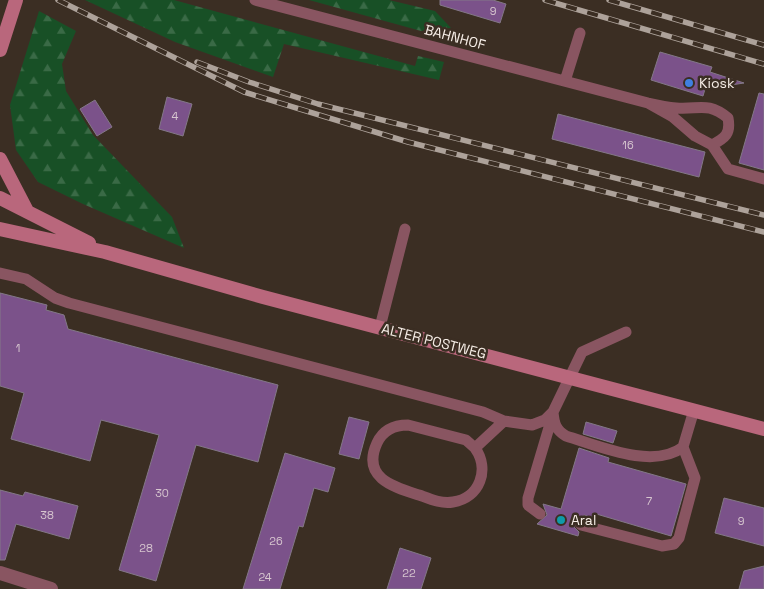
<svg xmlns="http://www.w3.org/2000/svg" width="764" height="589" font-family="'Space Grotesk',sans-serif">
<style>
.forest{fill:url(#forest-firs)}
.building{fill:#7b528a;stroke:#837887}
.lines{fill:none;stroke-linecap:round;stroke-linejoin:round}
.service{stroke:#895561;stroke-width:11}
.minor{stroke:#895561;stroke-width:14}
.secondary{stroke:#b9677c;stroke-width:14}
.rail-casing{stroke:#ada29a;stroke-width:5.5}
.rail{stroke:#3b2e23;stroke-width:4;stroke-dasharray:11;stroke-linecap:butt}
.shop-dot{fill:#3f7fe0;stroke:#3b2e23;stroke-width:2}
.culture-dot{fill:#0f9aa8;stroke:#3b2e23;stroke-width:2}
.labels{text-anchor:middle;stroke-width:5;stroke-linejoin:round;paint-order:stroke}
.number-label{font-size:11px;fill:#d7c6cf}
.street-label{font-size:14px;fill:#f6ede6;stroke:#3b2e23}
.poi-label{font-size:14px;fill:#f6ede6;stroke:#3b2e23;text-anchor:start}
</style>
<defs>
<pattern id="forest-firs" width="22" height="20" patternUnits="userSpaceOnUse" patternTransform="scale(1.25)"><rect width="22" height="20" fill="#185026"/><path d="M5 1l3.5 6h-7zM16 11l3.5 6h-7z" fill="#3a6a46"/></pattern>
</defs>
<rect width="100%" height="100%" fill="#3b2e23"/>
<path class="forest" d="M85,0H174L415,66L418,56L444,62L439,80L284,44L273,77L175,42Z
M309,0H389L435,11L451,28L421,31Z
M39,11L76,31L62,64L66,91L93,135L172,217L184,248L83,204L38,182L16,150L10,105Z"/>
<path class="building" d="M440,0H493L506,4L500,23L440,5Z
M660,52L712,67L710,72L744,83L705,89L703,96L651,80Z
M759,93L764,94V170L739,163Z
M167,97L192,104L183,136L159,129Z
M95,100L112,127L97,136L80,109Z
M558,114L705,152L699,177L552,139Z
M0,293L47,305L46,310L64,315L68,329L278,385L258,462L196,445L156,581L119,570L159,435L101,420L90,461L11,439L24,393L0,386Z
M349,417L369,422L359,459L339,454Z
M586,422L617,431L613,443L583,434Z
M579,448L609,458L608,462L686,484L671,536L593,513L592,518L584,515L583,518L575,520L574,527L579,532L578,536L537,524L547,515L543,504L561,509Z
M285,453L335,468L328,492L314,488L303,527L299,526L280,589H243Z
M0,490L23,496L25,492L78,506L69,539L16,524L5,560H0Z
M724,498L764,508V546L715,533Z
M400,548L431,558L421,589H387Z
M764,566V589H739L744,571Z"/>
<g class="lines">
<path class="service" d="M255,0L648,103C657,105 666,107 676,108C699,110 707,101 728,118C731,134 725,138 712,145L695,136L673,117L648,103
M565,81L580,33
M712,145L728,169L764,179
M0,273L26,279L55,298L69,303L483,412L504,421L532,425L545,420L553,412L582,352L626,332
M380,327L405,229
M553,412C554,424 556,430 566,436C599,446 653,470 683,447
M475,448C490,469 480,498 453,502C441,504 430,499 419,495C394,487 361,478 377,443C383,430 394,425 408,425L466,440L475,448L504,421
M540,514L528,505V498L553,414
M581,525L662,546L674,544L679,538L695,478L683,447L694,410"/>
<path class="minor" d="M0,573L51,589"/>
<path class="secondary" d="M0,50L16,0
M0,159L27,211
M0,198L89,243
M0,229L105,252L263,297L764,429"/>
<defs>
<path id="rail" d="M58,0L244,92L408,142L764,232
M545,0L764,64
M609,0L764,45
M197,62L249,82L318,104L764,215"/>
</defs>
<use href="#rail" class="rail-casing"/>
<use href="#rail" class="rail"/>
</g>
<circle class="shop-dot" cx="689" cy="83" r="5"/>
<circle class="culture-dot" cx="561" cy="520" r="5"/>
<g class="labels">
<g class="number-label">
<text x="493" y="15">9</text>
<text x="175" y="120">4</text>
<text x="628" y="149">16</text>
<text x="18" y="352">1</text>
<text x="162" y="497">30</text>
<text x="649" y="505">7</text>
<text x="47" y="519">38</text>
<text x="741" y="525">9</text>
<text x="276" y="545">26</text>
<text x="146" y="552">28</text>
<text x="409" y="577">22</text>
<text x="265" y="581">24</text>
</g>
<g class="street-label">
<text transform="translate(455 37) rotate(15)" y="5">BAHNHOF</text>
<text transform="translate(434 341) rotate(14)" y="5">ALTER POSTWEG</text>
</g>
<g class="poi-label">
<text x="699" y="88">Kiosk</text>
<text x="571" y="525">Aral</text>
</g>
</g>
</svg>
